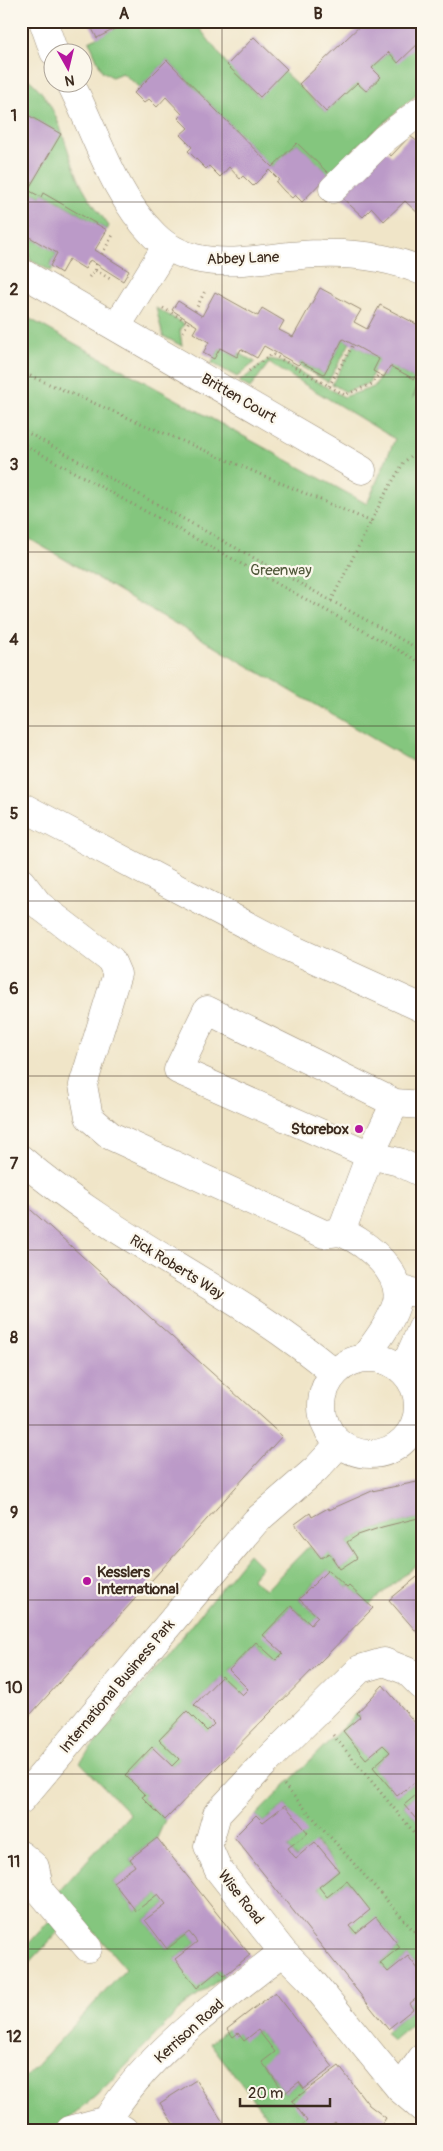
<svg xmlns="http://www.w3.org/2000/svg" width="443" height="2151" font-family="Pangolin,sans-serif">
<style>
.green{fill:#84c67e;stroke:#60784e}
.building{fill:#bb9ac8}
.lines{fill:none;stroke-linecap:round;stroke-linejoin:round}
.minor-casing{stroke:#968873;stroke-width:29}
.path{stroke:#968873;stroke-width:3;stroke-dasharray:1 4;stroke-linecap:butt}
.minor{stroke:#fff;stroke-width:28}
.grid{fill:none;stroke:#3b2a1e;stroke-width:1;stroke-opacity:0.55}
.poi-dot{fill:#b5179e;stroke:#fbf7ec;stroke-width:2}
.labels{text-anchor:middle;stroke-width:4.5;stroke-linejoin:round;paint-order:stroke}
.street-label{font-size:15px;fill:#3b2a1e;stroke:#fbf7ec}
.park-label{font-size:15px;fill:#51593b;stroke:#fbf7ec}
.poi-label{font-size:15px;font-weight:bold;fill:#3b2a1e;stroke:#fbf7ec;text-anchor:end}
.neatline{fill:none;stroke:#3b2a1e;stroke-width:2}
.grid-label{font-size:16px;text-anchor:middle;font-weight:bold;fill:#3b2a1e}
</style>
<rect width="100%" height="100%" fill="#fbf7ec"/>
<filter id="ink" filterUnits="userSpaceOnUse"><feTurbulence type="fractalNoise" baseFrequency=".02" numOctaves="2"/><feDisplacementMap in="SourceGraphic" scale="10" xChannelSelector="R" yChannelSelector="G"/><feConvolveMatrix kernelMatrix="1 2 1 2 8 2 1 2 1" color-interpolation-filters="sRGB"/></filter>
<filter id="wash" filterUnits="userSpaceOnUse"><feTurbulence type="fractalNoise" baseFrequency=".0096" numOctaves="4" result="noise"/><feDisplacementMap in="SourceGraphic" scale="20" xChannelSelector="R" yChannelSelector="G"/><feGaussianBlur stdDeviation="1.12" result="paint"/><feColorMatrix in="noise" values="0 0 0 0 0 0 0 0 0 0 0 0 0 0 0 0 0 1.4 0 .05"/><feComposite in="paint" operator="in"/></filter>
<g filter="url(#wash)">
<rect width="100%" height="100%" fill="#f0e5c8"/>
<path class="green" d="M130,21H194L227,64L259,97L284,72L326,112L357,83L366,91L381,77L372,68L389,52L398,62L422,40V90L354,149L332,177L297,143L272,167L167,60L140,87L122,73L112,77L102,71L89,41Z
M21,74C60,98 63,147 81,184C89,199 99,212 109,226L107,230L44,193L41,197L28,190L60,134L21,111Z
M26,235L57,253L50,265L53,267L51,271L30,260Z
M156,308L184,324L180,331L182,346L163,336Z
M21,314L367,504L395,439L269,363L250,388L239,382L269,359L280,361L344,397L374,387L381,375L384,377L390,366L414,379L422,365V375L412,400L422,378V767L21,534Z
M343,339L350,343L328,382L298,365L301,362L324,374Z
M354,345L379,359L369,383L346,392L332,384Z
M220,348L237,357L239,353L255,362L237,377L212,363Z
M422,1517V1560L369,1605L350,1586L347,1588L327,1570L299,1599L318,1617L311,1625L291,1606L263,1634L283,1653L276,1660L256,1642L229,1669L248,1689L242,1695L222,1676L194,1705L214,1724L207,1731L187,1711L159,1739L179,1759L172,1766L152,1747L125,1775L145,1795L142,1798L165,1820L157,1838L130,1859L135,1866L113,1882L136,1911L158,1894L166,1904L145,1920L167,1949L189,1932L197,1942L175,1959L198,1987L219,1970L224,1976L179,2010L105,2088L56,2130H21V2082L126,1969L59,1891L130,1814L80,1762L249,1554L262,1567L252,1579L266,1590L309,1546L321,1558L329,1553L340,1569L357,1558L347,1542C369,1528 396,1524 422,1517Z
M357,1713L360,1717L343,1732L366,1759L383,1745L390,1752L373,1767L397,1796L415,1782L422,1790L404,1805L422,1826V1974L408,1956L388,1972L380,1963L400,1947L376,1918L356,1933L350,1926L369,1910L347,1881L327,1897L319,1887L339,1871L316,1842L296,1858L288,1848L307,1833L285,1805L263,1822L256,1815Z
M50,1920L59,1931L21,1972V1952Z
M422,1994V2016L392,2041L385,2032L413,2009L409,2004Z
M227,2029L238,2033L244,2040L258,2030L275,2052L262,2063L285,2093L299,2082L306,2091V2130H277L210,2043Z"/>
<g id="blocks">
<path class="building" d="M88,21H130L97,38Z
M365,21H418L422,25V40L398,63L389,52L372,68L381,77L366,91L357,83L326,112L299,84Z
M254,37L287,69L260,97L227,65Z
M167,60L272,167L297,143L329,174L302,202L295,195L292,198L284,191L276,182L279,180L269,170L253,186L243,176L240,179L229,167L220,177L209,166L206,169L188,151L192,147L180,135L188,128L178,118L182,114L166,97L157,107L149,99L144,103L134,93Z
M21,111L61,134L28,190L41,197L43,193L107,230L95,250L129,271L123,281L90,260L85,269L69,259L61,273L50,266L57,253L26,235L30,227L27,225L29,222L21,218Z
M410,136L422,145V217L405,201L384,221L372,208L363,217L338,194L385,149L391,156Z
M320,288L361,310L354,322L367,329L380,305L422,327V365L414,379L390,366L384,377L373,371L379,359L343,339L324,374L301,362L298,365L264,346L257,358L241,349L237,357L220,348L214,359L203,353L209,342L193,333L197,326L172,310L178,301L202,316L215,292L258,316L262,308L284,321L279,330L293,337Z
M21,1201L282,1436L21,1725Z
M422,1481V1517L382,1527L358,1535L347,1542L357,1558L340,1569L329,1553L321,1558L295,1524L310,1513L312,1517L328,1508L329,1510L372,1491Z
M328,1570L347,1588L349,1586L373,1608L165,1820L142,1797L145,1795L125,1775L152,1747L172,1766L179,1759L159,1740L187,1711L207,1731L214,1724L194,1705L222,1676L242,1695L248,1689L229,1670L256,1642L276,1660L283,1653L263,1635L291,1606L311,1625L314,1621L318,1617L299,1599Z
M422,1573V1638L389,1600Z
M383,1685L422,1731V1790L415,1782L397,1796L373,1767L390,1752L383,1745L366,1759L343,1731L360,1717L357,1713Z
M422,1790V1826L404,1805Z
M285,1805L308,1833L288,1848L293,1855L296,1858L315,1842L339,1871L319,1887L327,1897L347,1881L370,1910L350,1926L356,1933L376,1917L400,1947L380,1963L388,1972L408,1956L422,1974V1994L409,2004L413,2009L388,2029L234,1837L256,1815L263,1822Z
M157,1838L250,1955L224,1976L219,1970L197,1988L175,1959L197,1942L189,1932L167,1949L145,1920L166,1904L158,1894L136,1911L113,1882L135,1866L130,1859Z
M275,1992L333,2067L304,2089L299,2082L285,2093L262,2062L275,2052L258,2030L244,2041L238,2033L233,2037L227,2029Z
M339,2066L369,2105L386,2118L378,2130H342L335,2122L325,2130H306L302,2125L307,2121L292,2101Z
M196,2080L228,2130H177L160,2103Z"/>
</g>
</g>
<g filter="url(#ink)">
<use href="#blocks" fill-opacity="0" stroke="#968873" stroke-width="1"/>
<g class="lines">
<defs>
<path id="minor" d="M43,21L54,52
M70,82C96,133 113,194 154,235C198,280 266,254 321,254C354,253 391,258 422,271
M333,189L384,139L422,110
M21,272L362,470
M117,326L166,247
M21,806L288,947L422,1008
M21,882L39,905L111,960L117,974L83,1085L89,1117L111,1136L324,1234C329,1234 337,1231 343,1233C367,1243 406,1275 396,1305C390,1324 375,1343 364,1358
M422,1105L395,1103L207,1010L178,1070L370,1155L399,1162L422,1173
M21,1159C117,1242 238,1291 334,1373
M341,1232L370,1155L395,1103
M397,1289L422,1294
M322 1406a48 48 0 1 1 96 0a48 48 0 1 1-96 0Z
M403,1371L422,1328
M422,1686L407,1671L384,1662L360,1669L264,1764L217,1814L208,1846L218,1869L283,1952L310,1979L400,2089L422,2108
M21,1800L256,1521L316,1469L339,1444
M21,1855L35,1867L40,1891L88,1948
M400,2089L422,2058
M70,2130L107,2120
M124,2130L107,2120C147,2053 222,2000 283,1952"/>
</defs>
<use href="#minor" class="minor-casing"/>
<path class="path" d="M25,243L21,226L25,220
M102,254L114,233
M95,270L96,264
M89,277L95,270L112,280
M163,308L188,322
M195,311L206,289
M183,332L189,321
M249,371L272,354L345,395L372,384L379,374
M21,372L372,522
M329,386L353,345
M21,429L422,651
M21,443L422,663
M331,601L384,496L404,462L422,447
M333,1735L422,1842
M284,1785L422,1940
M391,2130L396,2123"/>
<use href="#minor" class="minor"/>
</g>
</g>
<path class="grid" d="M222,21V2130M21,202H422M21,377H422M21,552H422M21,726H422M21,901H422M21,1076H422M21,1250H422M21,1425H422M21,1600H422M21,1774H422M21,1949H422"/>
<g class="poi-dot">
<circle cx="359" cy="1129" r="5"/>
<circle cx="87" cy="1581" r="5"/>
</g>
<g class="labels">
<g class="street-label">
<text transform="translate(243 258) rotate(-2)" y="5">Abbey Lane</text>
<text transform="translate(239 398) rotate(30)" y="5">Britten Court</text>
<text transform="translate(177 1267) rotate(32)" y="5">Rick Roberts Way</text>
<text transform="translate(117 1686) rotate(-50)" y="5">International Business Park</text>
<text transform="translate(241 1897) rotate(52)" y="5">Wise Road</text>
<text transform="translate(189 2031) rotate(-42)" y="5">Kerrison Road</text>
</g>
<g class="park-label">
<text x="281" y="575">Greenway</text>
</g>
<g class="poi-label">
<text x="349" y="1134">Storebox</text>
<text x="97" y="1577" text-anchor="start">Kesslers<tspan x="97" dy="17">International</tspan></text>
</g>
</g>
<rect width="443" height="2151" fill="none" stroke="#fbf7ec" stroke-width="55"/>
<g transform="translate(68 68) rotate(172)"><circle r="24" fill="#fbf7ec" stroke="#aea59a"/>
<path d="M0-4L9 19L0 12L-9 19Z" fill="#b5179e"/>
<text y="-8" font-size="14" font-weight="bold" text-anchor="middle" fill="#3b2a1e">N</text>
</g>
<path d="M240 2098v8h90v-8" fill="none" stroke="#3b2a1e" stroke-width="2.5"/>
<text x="248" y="2098" font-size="15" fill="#3b2a1e" stroke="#fbf7ec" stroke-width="4" paint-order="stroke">20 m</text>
<rect x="28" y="28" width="388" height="2096" class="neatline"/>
<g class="grid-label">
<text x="124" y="19">A</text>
<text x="318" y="19">B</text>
<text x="14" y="121">1</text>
<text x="14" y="295">2</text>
<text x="14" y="470">3</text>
<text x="14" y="645">4</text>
<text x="14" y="819">5</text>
<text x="14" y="994">6</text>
<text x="14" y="1169">7</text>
<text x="14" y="1343">8</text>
<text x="14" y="1518">9</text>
<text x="14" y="1693">10</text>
<text x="14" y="1867">11</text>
<text x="14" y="2042">12</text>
</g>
</svg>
